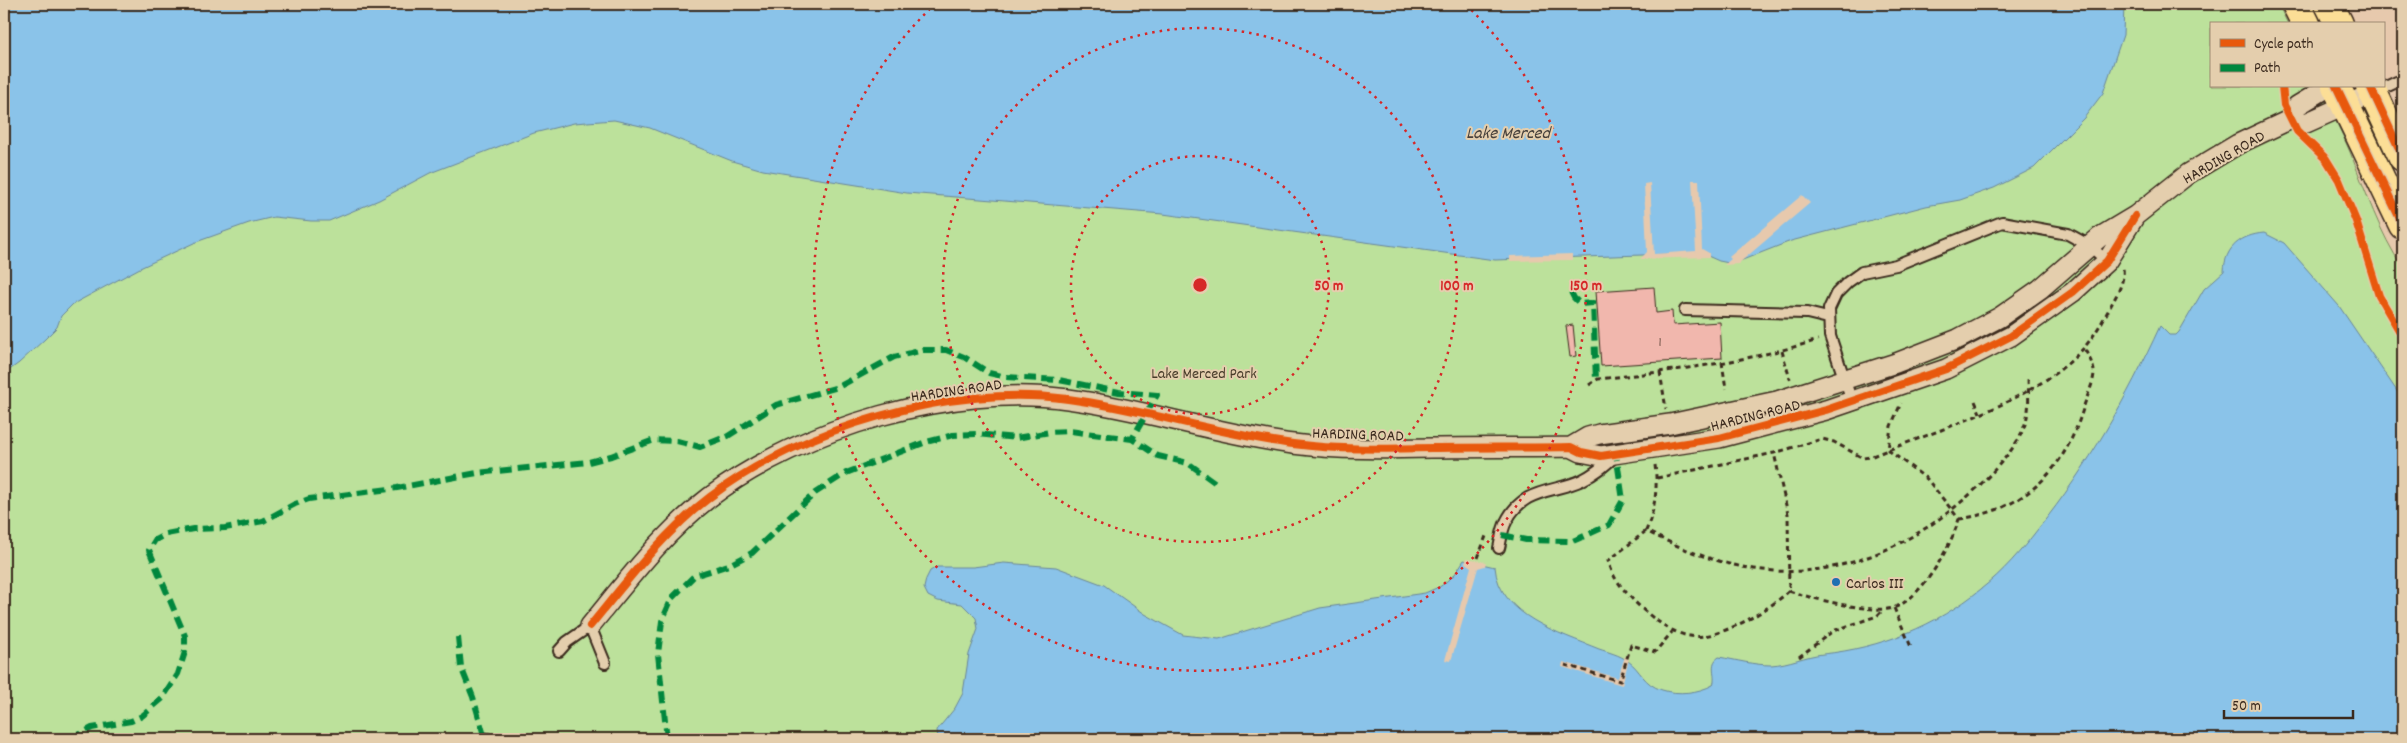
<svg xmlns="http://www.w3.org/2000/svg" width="2407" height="743" font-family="Dekko,sans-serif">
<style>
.green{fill:#bce19b;stroke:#7c865c}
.water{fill:#8ac3e9;stroke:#6a8698}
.pier{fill:#e7c9ad}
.building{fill:#f1b7ad;stroke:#3b2a1e}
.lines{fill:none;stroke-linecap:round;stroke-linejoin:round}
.lane-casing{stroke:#3b2a1e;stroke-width:14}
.street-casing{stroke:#3b2a1e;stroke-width:22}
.primary-casing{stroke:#3b2a1e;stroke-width:31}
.path{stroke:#3b2a1e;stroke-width:3;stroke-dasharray:5 4;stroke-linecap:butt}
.lane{stroke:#e4cead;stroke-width:10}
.street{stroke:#e4cead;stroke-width:19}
.primary{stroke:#fcde96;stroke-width:28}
.quiet{stroke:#00873e;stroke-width:6;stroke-dasharray:12 6;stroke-linecap:butt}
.cycleway-casing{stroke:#e4cead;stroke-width:11}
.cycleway{stroke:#e8590c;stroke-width:8}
.ring{fill:none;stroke:#d62828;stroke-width:2.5;stroke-dasharray:2.5 5}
.poi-dot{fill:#1f6fb2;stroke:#e4cead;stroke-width:2}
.labels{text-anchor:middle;stroke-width:4;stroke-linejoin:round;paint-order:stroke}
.number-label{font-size:14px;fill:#684d42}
.street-label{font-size:16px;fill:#3b2a1e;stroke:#e4cead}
.park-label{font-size:16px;fill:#483c2a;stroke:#e4cead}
.poi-label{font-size:16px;fill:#3b2a1e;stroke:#e4cead;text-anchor:start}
.water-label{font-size:18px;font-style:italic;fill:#47413c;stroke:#e4cead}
.centre{fill:#d62828;stroke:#e4cead;stroke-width:2.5}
.ring-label{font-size:15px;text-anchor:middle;font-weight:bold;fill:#d62828;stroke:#e4cead;stroke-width:4;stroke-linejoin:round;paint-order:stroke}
</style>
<rect width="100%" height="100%" fill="#e7c9ad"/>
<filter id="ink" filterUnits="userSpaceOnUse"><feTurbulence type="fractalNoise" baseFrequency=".02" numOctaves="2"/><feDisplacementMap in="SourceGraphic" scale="10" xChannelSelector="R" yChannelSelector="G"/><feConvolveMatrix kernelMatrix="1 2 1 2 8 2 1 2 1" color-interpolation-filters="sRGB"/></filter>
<g filter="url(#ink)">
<path class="green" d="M4,4H2278L2288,24H2211V86H2318C2329,108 2341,130 2350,152C2366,192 2379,232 2403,268V739H4Z"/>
<path class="water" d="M4,4H2124L2123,35L2103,93L2084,118L2034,168L1994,188L1960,200L1926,206L1791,241L1740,261L1729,263L1719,261L1701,253L1495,260L1163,214L907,193L763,170L732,161L650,128L614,120L574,123L534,133L430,173L379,200L329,221H311L274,217L249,223L196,242L140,268L73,304L61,316L57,327L45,339L19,363L4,374Z
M2264,233L2284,243L2339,306L2403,400V739H938L937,730L955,708L963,693L969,654L978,629L976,618L962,604L938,601L928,596L924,588L926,579L930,571L937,567H973L1004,563L1056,567L1104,585L1145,614L1183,635L1219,639L1320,608L1425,593L1441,586L1455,574L1464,560L1495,567C1499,616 1560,633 1599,649C1608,652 1620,655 1628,661C1641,670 1643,684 1662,690C1678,695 1698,693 1713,685C1717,675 1708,664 1719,657C1736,660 1754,665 1771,665C1789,664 1805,656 1823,654C1880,648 1936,626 1981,589C2003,572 2021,551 2038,529C2088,467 2127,398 2160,326L2169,335H2176L2179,332L2204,289L2224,271C2225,247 2241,235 2264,233Z"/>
<path class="pier" d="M1692,180H1699L1702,249L1709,253V257L1640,259L1647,252L1644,184L1650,183L1654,254L1696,251Z
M1802,195L1810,203L1738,264L1724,265L1731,259L1729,257Z
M1572,254V260L1510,261V256Z
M1467,558L1486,562L1485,566L1478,568L1451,661L1445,660L1471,567L1465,563Z
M1625,656L1629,659L1622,685L1562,667L1563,662L1618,678Z"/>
<path class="building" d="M1654,287L1656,313L1672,311L1673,325L1720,322L1722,358L1601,366L1596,291Z
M1573,325L1576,356L1570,357L1566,326Z"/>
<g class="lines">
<defs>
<path id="lane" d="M2375,92L2403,79
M1685,310L1807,313L1828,318
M1852,402L1830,336L1829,309L1836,294L1848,282L1862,272L1896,265L2002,222L2068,234L2090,246L2107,261
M1499,548C1501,540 1502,529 1506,522C1523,487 1555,493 1582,480C1595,474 1604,466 1614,457
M559,651L567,642L590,626L605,663"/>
<path id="street" d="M2291,119L2306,123L2373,93
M2291,119L2297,106L2330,86
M1571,447L1588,437L1599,434L1670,424L1777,401L1896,363L1958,339L2000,317L2040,289L2100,237L2135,216L2188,174L2238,144L2291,119
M590,626C627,581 663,533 710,497C803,427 952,383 1068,399C1144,409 1217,434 1293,444C1339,450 1386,449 1432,448C1478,447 1525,448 1571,447L1581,452L1601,456L1719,438L1826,410L1946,369L2011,336L2073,292L2107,261L2135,216"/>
<path id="primary" d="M2296,4L2306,24
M2329,4L2339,24
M2336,86L2403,225
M2370,86L2403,157"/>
</defs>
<use href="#lane" class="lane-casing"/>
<use href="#street" class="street-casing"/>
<use href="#primary" class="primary-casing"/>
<path class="path" d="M1782,351L1790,379
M1722,362L1726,389
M1660,372L1666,409
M1589,385L1598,379C1672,371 1747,362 1818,340
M1975,401L1980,413
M1655,465C1658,489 1655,508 1646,531C1688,552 1727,568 1775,571C1854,576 1929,536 1984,481C1999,465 2016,448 2024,427C2031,409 2028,393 2028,375
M1657,478L1774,453L1822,439L1834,442L1863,458L1870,457C1935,431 2024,405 2075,357C2089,344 2099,328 2108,311C2115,297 2125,284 2123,268
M1959,519C2025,510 2064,471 2083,409C2086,398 2094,383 2094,372C2094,365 2087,354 2084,348
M1646,531L1608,561C1611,568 1613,576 1618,582C1632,602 1665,633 1690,636C1718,641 1769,610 1789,591L1788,514L1774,453
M1478,558L1486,536
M1789,591C1810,598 1873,614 1893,608C1922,599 1951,546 1959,519L1927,479L1888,450L1891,426L1901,403
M1894,608L1912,649
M1799,657L1833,631L1877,616L1883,610
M1565,665L1620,681L1631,645L1655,652L1672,632
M485,733L527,739"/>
<use href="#lane" class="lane"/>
<use href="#street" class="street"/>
<use href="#primary" class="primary"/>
<path class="quiet" d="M1571,292L1574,298L1580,304L1593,303L1596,381
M1502,535L1526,540L1573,541L1609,525L1623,500L1616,454
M458,637L461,667L473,697L485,739
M71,739L92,728L131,721L142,716L162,699L178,674L185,652V636L149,550L155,540L166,534L193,529L225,528L263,521L295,504L309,499L397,488L477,473L589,462L611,456L654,440L677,441L700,447L728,436L776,405L838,387L894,357L923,350H946L964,357L989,373L1006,377L1059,380L1119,392L1157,395L1132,439
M667,739L658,654L662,621L672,598L694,576L729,565L752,553L815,493L846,473L926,442L953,435L976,434L1016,438L1050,432L1070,431L1132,439L1158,456L1188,463L1217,484"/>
<defs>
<path id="cycleway" d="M2282,86L2284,105L2297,131L2326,159L2339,180L2356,221L2379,296L2403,337
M2336,86L2403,225
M2370,86L2403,157
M590,626C627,581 663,533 710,497C803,427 952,383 1068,399C1144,409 1217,434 1293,444C1339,450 1386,449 1432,448C1478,447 1525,448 1571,447L1581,452L1601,456L1719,438L1826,410L1946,369L2011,336L2073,292L2107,261L2135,216"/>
</defs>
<use href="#cycleway" class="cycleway-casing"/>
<use href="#cycleway" class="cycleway"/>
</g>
</g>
<g class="ring">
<circle cx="1200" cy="285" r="129"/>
<circle cx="1200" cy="285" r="257"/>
<path d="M1466 5A386 386 0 1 1 934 5"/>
</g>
<circle class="poi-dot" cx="1836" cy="582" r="5"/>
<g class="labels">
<g class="number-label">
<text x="1660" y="346">1</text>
</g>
<g class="street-label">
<text transform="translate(2223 156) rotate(-30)" y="6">HARDING ROAD</text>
<text transform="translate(956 389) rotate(-8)" y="6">HARDING ROAD</text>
<text transform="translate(1755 414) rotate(-14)" y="6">HARDING ROAD</text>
<text transform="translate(1358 433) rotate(2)" y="6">HARDING ROAD</text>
</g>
<g class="park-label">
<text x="1204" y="378">Lake Merced Park</text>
</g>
<g class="poi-label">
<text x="1846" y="588">Carlos III</text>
</g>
<g class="water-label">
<text x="1508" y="138">Lake Merced</text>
</g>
</g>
<circle cx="1200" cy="285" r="8" class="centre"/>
<g class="ring-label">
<text x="1329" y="290">50 m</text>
<text x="1457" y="290">100 m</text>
<text x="1586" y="290">150 m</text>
</g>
<rect width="2407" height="743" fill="none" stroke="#e4cead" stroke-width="20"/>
<rect x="10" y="10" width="2387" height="723" fill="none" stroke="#3b2a1e" stroke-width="2" filter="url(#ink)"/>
<rect x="2210" y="22" width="175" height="65" fill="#e4cead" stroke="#a08c74"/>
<rect x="2220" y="39" width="25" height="8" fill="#e8590c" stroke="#a08c74"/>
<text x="2254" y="48" font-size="15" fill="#3b2a1e">Cycle path</text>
<rect x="2220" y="64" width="25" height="8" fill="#00873e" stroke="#a08c74"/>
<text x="2254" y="72" font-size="15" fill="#3b2a1e">Path</text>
<path d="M2224 710v8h129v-8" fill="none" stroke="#3b2a1e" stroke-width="2.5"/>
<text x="2232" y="710" font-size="15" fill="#3b2a1e" stroke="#e4cead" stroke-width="4" paint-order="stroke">50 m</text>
</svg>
